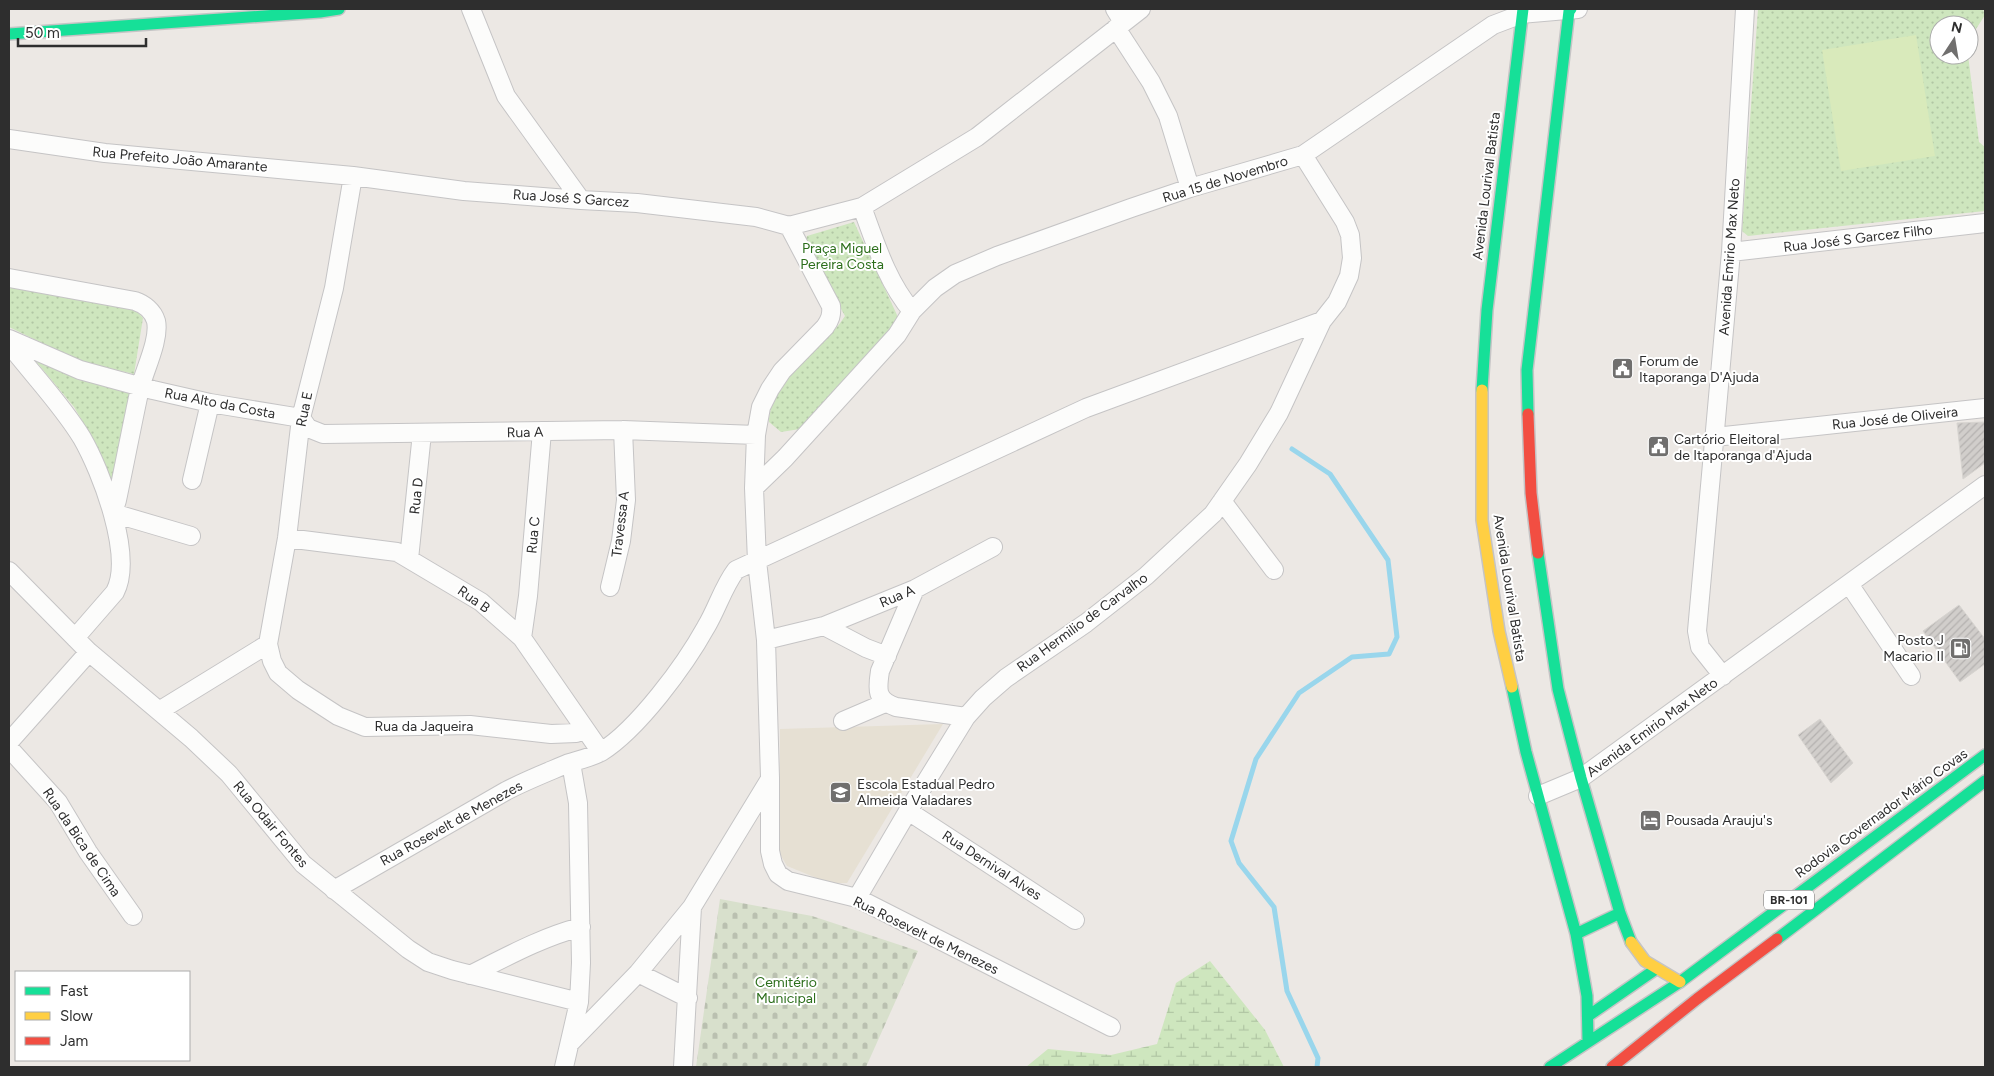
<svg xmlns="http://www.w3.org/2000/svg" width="1994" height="1076" font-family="Figtree,sans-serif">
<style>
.education{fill:#e6e0d3}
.grass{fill:url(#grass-dots)}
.wetland{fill:url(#wetland-marsh)}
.cemetery{fill:url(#cemetery-stones)}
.pitch{fill:#d9eabb}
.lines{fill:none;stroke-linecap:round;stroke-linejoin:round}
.stream{stroke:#99d6ec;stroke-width:5}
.building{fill:url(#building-hatch);stroke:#d7d4d0}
.street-casing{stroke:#c5c4c5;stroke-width:20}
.fast-casing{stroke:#c5c4c5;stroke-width:14}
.slow-casing{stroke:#c5c4c5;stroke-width:14}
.jam-casing{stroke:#c5c4c5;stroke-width:14}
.street{stroke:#fcfcfb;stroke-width:18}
.fast{stroke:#16e098;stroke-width:11}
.slow{stroke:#ffcf43;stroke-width:11}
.jam{stroke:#f24e42;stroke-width:11}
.labels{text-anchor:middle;stroke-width:4;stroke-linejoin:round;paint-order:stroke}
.shield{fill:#fff;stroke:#6d6d6d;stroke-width:1}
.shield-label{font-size:12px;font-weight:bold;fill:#2e2e2e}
.street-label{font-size:14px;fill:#2e2e2e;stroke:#fff}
.park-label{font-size:14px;fill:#2c6e1b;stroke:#fff}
.poi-label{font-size:14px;fill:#2e2e2e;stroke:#fff;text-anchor:start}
</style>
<defs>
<pattern id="grass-dots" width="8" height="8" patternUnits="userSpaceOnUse" patternTransform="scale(1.25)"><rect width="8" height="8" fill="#cee6be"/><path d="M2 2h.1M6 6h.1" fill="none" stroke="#b1c6a4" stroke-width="1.8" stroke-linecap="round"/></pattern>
<pattern id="wetland-marsh" width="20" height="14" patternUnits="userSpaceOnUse" patternTransform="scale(1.25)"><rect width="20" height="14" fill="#cee6be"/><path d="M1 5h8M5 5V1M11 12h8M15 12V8" fill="none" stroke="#b1c6a4"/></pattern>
<pattern id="cemetery-stones" width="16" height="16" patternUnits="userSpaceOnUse" patternTransform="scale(1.25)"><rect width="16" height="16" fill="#d8e0cc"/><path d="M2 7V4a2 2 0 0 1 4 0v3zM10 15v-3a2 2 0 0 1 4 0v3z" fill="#bac0b0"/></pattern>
<pattern id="building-hatch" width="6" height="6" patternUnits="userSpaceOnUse" patternTransform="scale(1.25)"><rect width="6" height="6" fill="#d1cecb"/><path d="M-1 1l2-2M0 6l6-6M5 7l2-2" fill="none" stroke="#b4b1af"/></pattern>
</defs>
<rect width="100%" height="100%" fill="#ece8e4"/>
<path class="education" d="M943,724L847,883H829L787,866L780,854V729Z"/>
<path class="grass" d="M1758,9H1983L1985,15L1969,40V25H1939V55H1968L1979,142L1985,147V211L1748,236L1742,231Z
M854,222L897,315L898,326L800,429L781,432L769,422C771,378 822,352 845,316L805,243L807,236Z
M9,283L132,306L143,318L134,374L79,361L9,327Z
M29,353L132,390L116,498L102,473L91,436L74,407Z"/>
<path class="wetland" d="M1210,961L1265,1030L1284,1067H1026L1048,1049L1111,1055L1157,1044L1176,983Z"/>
<path class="cemetery" d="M720,899L812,916L918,951L866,1067H696Z"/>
<path class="pitch" d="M1916,35L1935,156L1841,171L1822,50Z"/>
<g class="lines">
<path class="stream" d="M1292,449L1330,474L1388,560L1397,637L1389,654L1352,657L1299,693L1256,759L1231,841L1239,863L1274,907L1287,991L1318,1058L1317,1067"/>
</g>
<path class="building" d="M1985,422V463L1963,479L1957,423Z
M1959,605L1985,639V664L1960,682L1923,631Z
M1820,719L1853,763L1831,783L1798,735Z"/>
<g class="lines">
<defs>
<path id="street" d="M471,9L506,96L581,200
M1115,9L1123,22
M1116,28L1151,82L1168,116L1190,188
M9,139L105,153L353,176L464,191L581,200L637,203L756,217L789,226L862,207L977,137L1141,9
M353,176L334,288L301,418L287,538L268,644L272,661L278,673L298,690L338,716L365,727L470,725L551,734L576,733L585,729
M862,207C875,242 887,282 912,311
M789,226L831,306C832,315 830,320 825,327L782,371L770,389L761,407L756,435L754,488L757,561L766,640L770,778V851L773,864L778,874L788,881L857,898L1111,1027
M1731,252L1985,223
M9,278L135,301C144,304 153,311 156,321C160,339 145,369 140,388C132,425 125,462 117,500L113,513
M9,339L80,370L153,390L210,403L301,418L308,428L323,434L623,430L756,435
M9,344C33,375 62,405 82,438C101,471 134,556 115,592L75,638
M1715,437L1985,408
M192,480L210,403
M754,488L785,458L897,335L912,311L935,288L955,274L997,256L1131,208L1190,188L1303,155L1493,25L1522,14L1578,9
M1222,501L1274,570
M113,513L191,536
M287,538L397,552L481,602L522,638L601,752
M409,559L422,433
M9,571L89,652L191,738L229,774L303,864L408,949L428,962L452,970L579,1002
M1849,584L1911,676
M610,587L621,541L626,500L623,430
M915,589L880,671C877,690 876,700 896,707L966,717
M824,626L866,648L887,656
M522,638L528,596L542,431
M766,640L824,626L915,589L993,547
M1723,676L1700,647L1697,631L1731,252L1745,9
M159,711L268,644
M843,721L885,703
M9,742L89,652
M9,748L58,802L88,852L133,916
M1538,796L1581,778L1985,485
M908,811L1075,920
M334,890L506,791C527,780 548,772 569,763C579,760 592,757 601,752C638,729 685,665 706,627C717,609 723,587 736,570L1086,408L1322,321
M857,898L908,811L966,717L983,698L1006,678L1086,623L1146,576L1213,514L1248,464L1279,413L1322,321L1337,302L1349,276L1352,258L1350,235L1345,222L1303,155
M638,973L688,998
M470,975C506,957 542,937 581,927
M570,1043L638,973L692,907L770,779
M564,1067L579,1002L581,963L578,803L571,763
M683,1067L692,907"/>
<path id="fast" d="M9,34L320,12L339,9
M1482,390L1487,310L1523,9
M1528,414L1527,370L1569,11L1571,9
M1538,553L1558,689L1581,778L1620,913L1631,942
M1512,687L1526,752L1576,934L1587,996L1588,1040
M1576,934L1620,913
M1777,939L1985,781
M1588,1016L1656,969
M1550,1067L1680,982L1985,755"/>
<path id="slow" d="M1482,390V520L1499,631L1512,687
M1631,942L1645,961L1680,982"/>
<path id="jam" d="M1528,414L1531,493L1538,553
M1612,1067L1697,999L1777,939"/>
</defs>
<use href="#street" class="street-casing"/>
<use href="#fast" class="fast-casing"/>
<use href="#slow" class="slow-casing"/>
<use href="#jam" class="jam-casing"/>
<use href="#street" class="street"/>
<use href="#fast" class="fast"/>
<use href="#slow" class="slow"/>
<use href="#jam" class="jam"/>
</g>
<defs>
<symbol id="civic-square" viewBox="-11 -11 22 22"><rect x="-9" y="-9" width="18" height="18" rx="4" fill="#706f6e" stroke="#fff"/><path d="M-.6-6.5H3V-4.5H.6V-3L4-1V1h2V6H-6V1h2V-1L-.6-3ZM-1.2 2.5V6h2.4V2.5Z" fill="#fff"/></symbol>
<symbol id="fuel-square" viewBox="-11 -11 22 22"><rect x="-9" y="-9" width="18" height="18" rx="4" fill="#706f6e" stroke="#fff"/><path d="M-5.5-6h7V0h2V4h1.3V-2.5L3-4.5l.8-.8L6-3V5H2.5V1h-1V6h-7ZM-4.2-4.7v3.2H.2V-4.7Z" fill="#fff"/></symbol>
<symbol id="school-square" viewBox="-11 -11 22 22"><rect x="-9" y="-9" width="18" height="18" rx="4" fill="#706f6e" stroke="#fff"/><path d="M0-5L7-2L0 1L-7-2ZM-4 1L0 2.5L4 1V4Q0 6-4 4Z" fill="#fff"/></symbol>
<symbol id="hotel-square" viewBox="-11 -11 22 22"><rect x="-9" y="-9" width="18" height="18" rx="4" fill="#706f6e" stroke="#fff"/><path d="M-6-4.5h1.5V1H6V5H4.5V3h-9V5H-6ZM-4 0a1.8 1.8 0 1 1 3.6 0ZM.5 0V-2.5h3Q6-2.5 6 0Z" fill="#fff"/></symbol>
</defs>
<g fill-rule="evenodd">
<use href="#civic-square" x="1610" y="356" width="25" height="25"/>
<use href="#civic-square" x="1646" y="434" width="25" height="25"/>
<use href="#fuel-square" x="1948" y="636" width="25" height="25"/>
<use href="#school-square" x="828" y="780" width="25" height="25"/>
<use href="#hotel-square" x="1638" y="808" width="25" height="25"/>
</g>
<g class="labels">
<rect class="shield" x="1764" y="890.5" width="50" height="19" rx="4"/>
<g class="shield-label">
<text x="1789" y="904">BR-101</text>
</g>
<g class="street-label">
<text transform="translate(180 159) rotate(5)" y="5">Rua Prefeito João Amarante</text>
<text transform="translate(1225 179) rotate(-17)" y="5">Rua 15 de Novembro</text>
<text transform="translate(1486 186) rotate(-83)" y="5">Avenida Lourival Batista</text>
<text transform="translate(571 198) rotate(4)" y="5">Rua José S Garcez</text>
<text transform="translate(1858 238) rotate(-7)" y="5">Rua José S Garcez Filho</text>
<text transform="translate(1729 257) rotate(-86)" y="5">Avenida Emirio Max Neto</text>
<text transform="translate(220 403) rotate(11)" y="5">Rua Alto da Costa</text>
<text transform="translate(304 409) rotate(-78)" y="5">Rua E</text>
<text transform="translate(1895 418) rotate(-6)" y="5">Rua José de Oliveira</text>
<text transform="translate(525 432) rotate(-1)" y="5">Rua A</text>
<text transform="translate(416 496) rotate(-84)" y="5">Rua D</text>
<text transform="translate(620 524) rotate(-83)" y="5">Travessa A</text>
<text transform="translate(533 535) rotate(-85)" y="5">Rua C</text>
<text transform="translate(1510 588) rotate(81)" y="5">Avenida Lourival Batista</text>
<text transform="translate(897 596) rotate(-23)" y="5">Rua A</text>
<text transform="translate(474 599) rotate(35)" y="5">Rua B</text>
<text transform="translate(1082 622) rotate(-36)" y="5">Rua Hermilio de Carvalho</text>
<text x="424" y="731">Rua da Jaqueira</text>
<text transform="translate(1652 727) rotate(-36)" y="5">Avenida Emirio Max Neto</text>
<text transform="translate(1881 813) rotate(-36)" y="5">Rodovia Governador Mário Covas</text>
<text transform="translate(451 823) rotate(-29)" y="5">Rua Rosevelt de Menezes</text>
<text transform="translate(271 824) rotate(50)" y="5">Rua Odair Fontes</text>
<text transform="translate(82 842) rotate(56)" y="5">Rua da Bica de Cima</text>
<text transform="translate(992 865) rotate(33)" y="5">Rua Dernival Alves</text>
<text transform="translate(926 935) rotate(26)" y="5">Rua Rosevelt de Menezes</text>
</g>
<g class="park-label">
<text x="842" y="253">Praça Miguel<tspan x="842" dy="16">Pereira Costa</tspan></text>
<text x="786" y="987">Cemitério<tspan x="786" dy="16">Municipal</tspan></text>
</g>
<g class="poi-label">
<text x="1639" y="366">Forum de<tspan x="1639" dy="16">Itaporanga D'Ajuda</tspan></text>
<text x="1674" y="444">Cartório Eleitoral<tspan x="1674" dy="16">de Itaporanga d'Ajuda</tspan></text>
<text x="1944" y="645" text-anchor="end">Posto J<tspan x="1944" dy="16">Macario II</tspan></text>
<text x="857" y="789">Escola Estadual Pedro<tspan x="857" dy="16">Almeida Valadares</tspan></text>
<text x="1666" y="825">Pousada Arauju's</text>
</g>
</g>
<rect width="1994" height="1076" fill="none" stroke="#2e2e2e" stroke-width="20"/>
<rect x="15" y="971" width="175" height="90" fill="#ffffff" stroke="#ababab"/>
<rect x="25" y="987" width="25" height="8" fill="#16e098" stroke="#ababab"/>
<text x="60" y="996" font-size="15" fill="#2e2e2e">Fast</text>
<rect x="25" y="1012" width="25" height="8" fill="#ffcf43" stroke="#ababab"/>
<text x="60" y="1021" font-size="15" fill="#2e2e2e">Slow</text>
<rect x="25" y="1037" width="25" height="8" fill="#f24e42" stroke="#ababab"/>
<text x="60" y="1046" font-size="15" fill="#2e2e2e">Jam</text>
<g transform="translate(1954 40) rotate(12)"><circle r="24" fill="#ffffff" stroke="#ababab"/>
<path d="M0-4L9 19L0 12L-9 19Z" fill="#706f6e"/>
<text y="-8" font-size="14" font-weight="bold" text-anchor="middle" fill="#2e2e2e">N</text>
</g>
<path d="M18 38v8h128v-8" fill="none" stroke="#2e2e2e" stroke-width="2.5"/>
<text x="25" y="38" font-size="15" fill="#2e2e2e" stroke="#ffffff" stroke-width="4" paint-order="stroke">50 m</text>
</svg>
